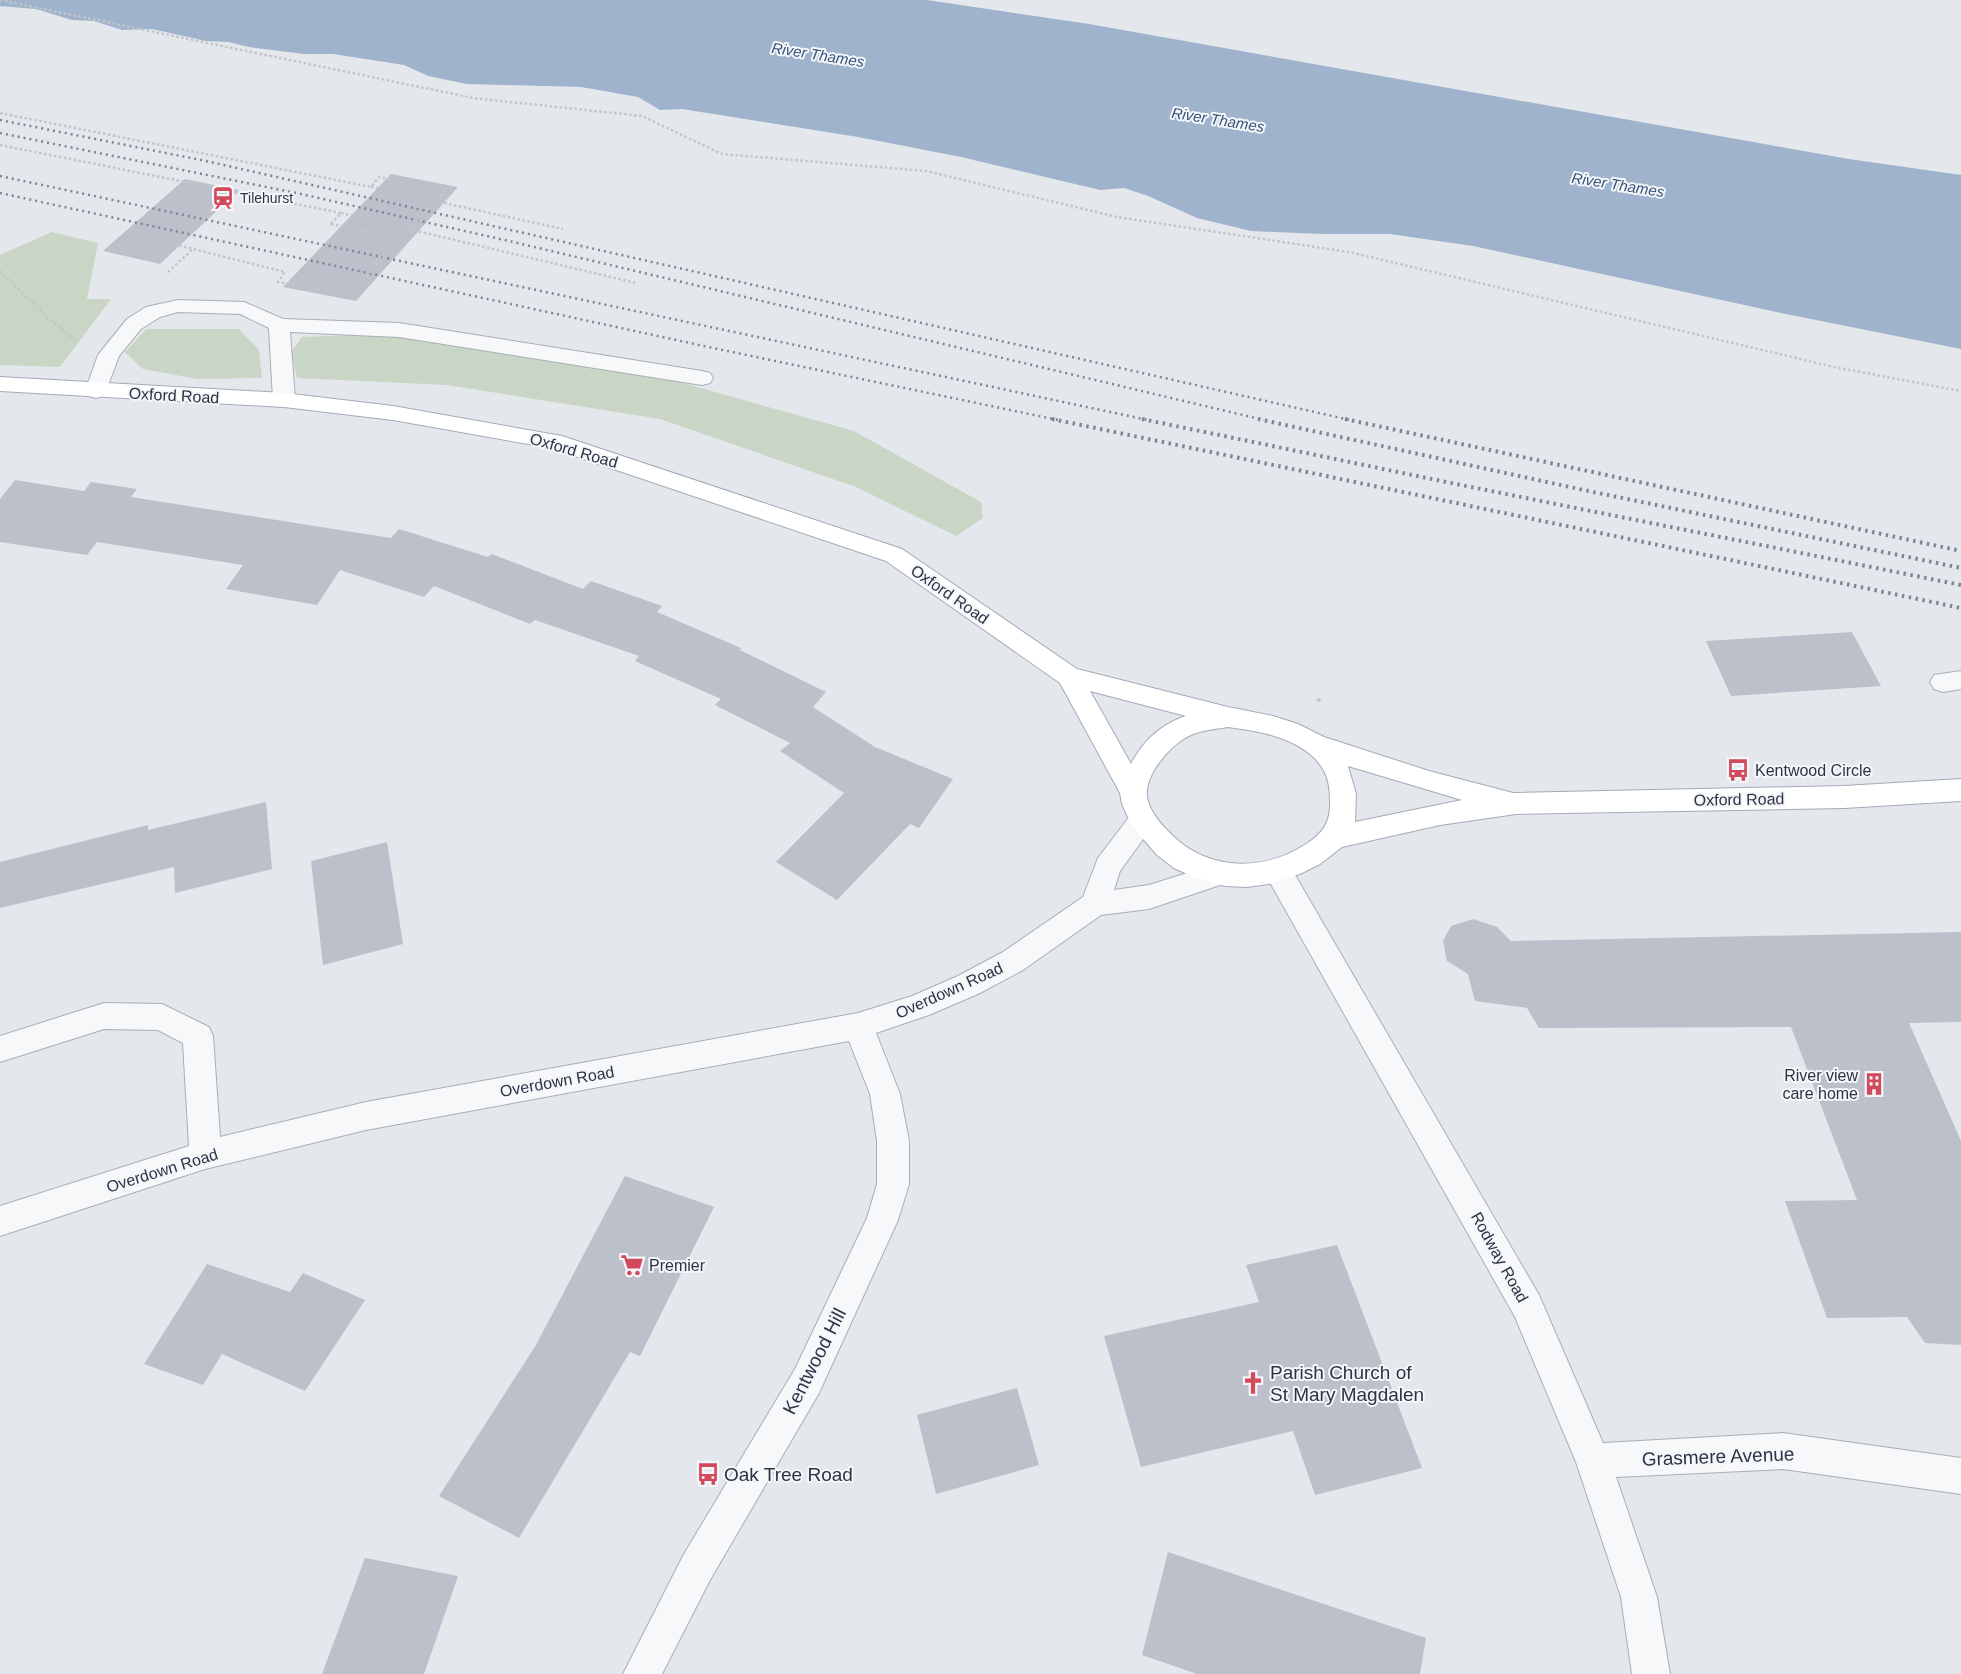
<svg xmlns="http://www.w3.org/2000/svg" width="1961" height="1674" font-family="Arial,sans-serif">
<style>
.green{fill:#c9d6c5}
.water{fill:#9fb4cc}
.building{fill:#bbc0ca}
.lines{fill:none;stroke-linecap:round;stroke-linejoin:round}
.minor-casing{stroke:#a9aeb7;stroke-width:2}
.major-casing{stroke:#a3abb8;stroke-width:2}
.path-far1{stroke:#c2c5cb;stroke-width:2.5;stroke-dasharray:2.5 2.5;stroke-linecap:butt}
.path{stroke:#c2c5cb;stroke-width:3;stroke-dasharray:4 4;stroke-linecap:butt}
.minor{fill:#f7f8fa;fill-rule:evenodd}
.major{fill:#fff;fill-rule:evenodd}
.rail-far1{stroke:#7d8696;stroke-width:2.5;stroke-dasharray:2 4;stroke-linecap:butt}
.rail{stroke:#7d8696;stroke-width:4;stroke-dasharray:2.5 4.5;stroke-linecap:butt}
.path-bridge{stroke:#c2c5cb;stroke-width:2.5;stroke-dasharray:2.5 2.5;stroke-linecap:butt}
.labels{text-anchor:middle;stroke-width:4;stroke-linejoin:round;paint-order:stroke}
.far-poi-label{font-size:14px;fill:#2b3445;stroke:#f4f6f9;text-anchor:start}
.far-water-label{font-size:15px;font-style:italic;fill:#34527a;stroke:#f4f6f9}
.street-label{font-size:16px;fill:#2b3445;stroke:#f4f6f9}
.poi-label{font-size:16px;fill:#2b3445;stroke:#f4f6f9;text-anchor:start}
.near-street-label{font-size:19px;fill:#2b3445;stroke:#f4f6f9}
.near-poi-label{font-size:19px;fill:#2b3445;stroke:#f4f6f9;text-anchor:start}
</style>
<rect width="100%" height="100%" fill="#e4e7ec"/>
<path class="green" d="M52,232L98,243L87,299H111L60,367L0,365V255Z
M146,329H239L259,350L262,378L197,379L143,369L125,352Z
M383,334L669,379L854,431L981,502L983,518L956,536L856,487L660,419L447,385L297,378L291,352L302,337Z"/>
<path class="water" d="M0,0H927L1089,24L1849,159L1961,175V349L1781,313L1473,246L1390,234H1322L1251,231L1197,218L1148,196L1124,188L1100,190L961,157L858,137L682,109L660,110L638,97L581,87L467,84L428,76L404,65L333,54H304L249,47L228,42L206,41L152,29L122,30L94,21L72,20L36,9L0,6Z"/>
<path class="building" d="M391,174L458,187L356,301L283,287Z
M185,179L239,190L160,264L103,251Z
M15,480L84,491L91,482L137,489L131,497L391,538L399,529L488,557L492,554L583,589L591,581L662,606L657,612L741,648L740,650L826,692L813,707L875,747L953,779L919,828L910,824L837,900L776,862L844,793L780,751L790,743L715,705L721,699L635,661L639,656L535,620L530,624L434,586L424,597L340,570L317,605L226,589L243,565L97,542L87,555L0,542V499Z
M1852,632L1881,686L1731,696L1706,641Z
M266,802L272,869L175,893L174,867L0,908V862L148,825V830Z
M387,842L403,944L323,965L311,861Z
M1473,919L1497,927L1511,941L1961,932V1022L1909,1023L1961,1141V1345L1925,1343L1907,1317L1827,1318L1785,1201L1857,1200L1791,1027L1539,1028L1527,1008L1475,1001L1468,974L1447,961L1443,941L1451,926Z
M625,1176L714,1207L640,1356L630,1352L519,1538L439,1496L536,1345Z
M1337,1245L1422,1468L1315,1495L1293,1431L1141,1467L1104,1336L1259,1302L1246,1265Z
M207,1264L290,1292L303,1273L365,1300L305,1391L222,1354L203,1385L144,1364Z
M1017,1388L1039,1465L936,1494L917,1415Z
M1168,1552L1426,1638L1420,1674H1197L1142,1655Z
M365,1558L458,1576L424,1674H322Z"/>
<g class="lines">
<defs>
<path id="minor" d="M178,300L244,302L283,319L399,323L702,371L710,373L713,378L710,383L702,385L399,337L290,332L295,400L292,405L284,407L276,405L273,400L269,328L240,314L178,312L160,317L141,329L119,356L104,396L96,398L88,396L85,391L98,355L127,319L146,307Z
M1961,671V689L1943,692L1934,689L1930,682L1934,675Z
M1143,809L1153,812L1157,820L1120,871L1114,890L1149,885L1219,863L1229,866L1233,874L1229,882L1149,909L1101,915L1023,970L978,994L929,1015L876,1033L900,1094L909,1141V1184L898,1220L819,1393L710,1580L662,1674H623L684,1554L795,1369L867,1218L877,1184V1141L870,1094L849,1041L366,1130L205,1169L0,1236V1206L189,1146L183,1043L158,1030L104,1029L0,1062V1036L104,1003L162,1004L209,1027L213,1036L220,1137L366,1102L858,1013L912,996L958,976L1003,952L1083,897L1098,858L1133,812Z
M1278,860L1288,863L1539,1295L1603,1443L1783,1433L1961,1458V1494L1783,1469L1616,1477L1657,1597L1670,1674H1632L1621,1597L1576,1462L1515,1317L1268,879L1264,871L1268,863Z"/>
<path id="major" d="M0,377L284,393L393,406L562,436L902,549L1077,669L1228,707L1273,716L1298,724L1324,737L1429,771L1513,793L1844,786L1961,779V801L1844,808L1516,814L1440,825L1342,847L1320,864L1300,874L1269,884L1247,887L1225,886L1194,877L1174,868L1157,855L1132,826L1122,804L1120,793L1060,683L886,561L551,448L393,420L284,407L0,391ZM1090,691L1186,716C1161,724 1143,741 1131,764ZM1228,727C1260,731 1307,739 1324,771C1329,780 1330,792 1330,801C1331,822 1323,833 1306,844C1262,873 1205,871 1168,831C1159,822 1149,810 1147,797C1144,774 1172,743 1191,735C1202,730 1216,729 1228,727ZM1348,766L1462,800L1355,822L1356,794Z"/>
</defs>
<use href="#minor" class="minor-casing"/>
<use href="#major" class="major-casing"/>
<path class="path-far1" d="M0,0L473,98L642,116L722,154L926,171L1117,217L1349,252L1834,367L1961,391
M0,113L371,187L379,177L445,190
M0,145L341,213L331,224
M371,187L563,229
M341,213L636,283
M331,224L402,239
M137,240L141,236L285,272L278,282L318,289
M0,271L48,318L74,339
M168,272L193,249"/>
<path class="path" d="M1317,701L1324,697"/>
<use href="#minor" class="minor"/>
<use href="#major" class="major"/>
<path class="rail-far1" d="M0,120L206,161L1350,420
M0,133L301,194L509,241L1264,420
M0,176L1148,420
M0,193L713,348L1058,420"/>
<path class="rail" d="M1052,419L1961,608
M1142,419L1451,483L1961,585
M1258,419L1579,489L1961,568
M1345,419L1961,551"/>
<path class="path-bridge" d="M349,295L445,190"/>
</g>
<defs>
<symbol id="station-bare" viewBox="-9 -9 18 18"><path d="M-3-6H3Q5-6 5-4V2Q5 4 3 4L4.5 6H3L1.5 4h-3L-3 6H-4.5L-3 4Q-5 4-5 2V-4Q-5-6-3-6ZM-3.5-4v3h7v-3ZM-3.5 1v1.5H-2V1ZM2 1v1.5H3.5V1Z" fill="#d1495b" stroke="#f4f6f9" stroke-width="2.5" paint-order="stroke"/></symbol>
<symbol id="bus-bare" viewBox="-9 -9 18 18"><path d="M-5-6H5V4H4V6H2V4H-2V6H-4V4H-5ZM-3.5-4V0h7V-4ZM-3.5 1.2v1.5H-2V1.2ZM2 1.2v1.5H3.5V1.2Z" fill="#d1495b" stroke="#f4f6f9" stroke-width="2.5" paint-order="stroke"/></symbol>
<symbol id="building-bare" viewBox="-9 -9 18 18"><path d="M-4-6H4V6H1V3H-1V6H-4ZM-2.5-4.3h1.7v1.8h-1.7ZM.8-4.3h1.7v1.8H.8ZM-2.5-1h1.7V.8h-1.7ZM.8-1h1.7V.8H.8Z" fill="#d1495b" stroke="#f4f6f9" stroke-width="2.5" paint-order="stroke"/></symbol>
<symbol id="supermarket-bare" viewBox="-9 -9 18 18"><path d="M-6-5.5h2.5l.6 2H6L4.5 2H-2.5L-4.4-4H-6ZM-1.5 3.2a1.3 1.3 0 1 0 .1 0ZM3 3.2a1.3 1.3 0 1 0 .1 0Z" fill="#d1495b" stroke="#f4f6f9" stroke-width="2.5" paint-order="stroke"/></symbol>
<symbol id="church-bare" viewBox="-9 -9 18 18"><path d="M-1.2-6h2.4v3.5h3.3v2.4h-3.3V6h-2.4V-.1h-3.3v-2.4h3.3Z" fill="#d1495b" stroke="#f4f6f9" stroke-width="2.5" paint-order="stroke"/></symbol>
</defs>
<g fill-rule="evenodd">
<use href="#station-bare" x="207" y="182" width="32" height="32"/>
<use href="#bus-bare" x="1722" y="754" width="32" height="32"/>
<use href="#building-bare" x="1858" y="1068" width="32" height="32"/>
<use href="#supermarket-bare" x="616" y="1249" width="32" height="32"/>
<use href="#church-bare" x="1237" y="1367" width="32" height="32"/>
<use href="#bus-bare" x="692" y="1458" width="32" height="32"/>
</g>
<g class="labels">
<g class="far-poi-label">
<text x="240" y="203">Tilehurst</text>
</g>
<g class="far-water-label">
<text transform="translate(818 55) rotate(9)" y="5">River Thames</text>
<text transform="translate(1218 120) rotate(9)" y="5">River Thames</text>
<text transform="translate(1618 185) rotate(9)" y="5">River Thames</text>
</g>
<g class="street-label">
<text transform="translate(174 395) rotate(3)" y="6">Oxford Road</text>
<text transform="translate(574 450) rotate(16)" y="6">Oxford Road</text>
<text transform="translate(950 594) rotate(35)" y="6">Oxford Road</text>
<text transform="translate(1739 799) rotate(-1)" y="6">Oxford Road</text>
<text transform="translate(949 990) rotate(-24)" y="6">Overdown Road</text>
<text transform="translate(557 1081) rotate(-10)" y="6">Overdown Road</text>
<text transform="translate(162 1170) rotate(-17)" y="6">Overdown Road</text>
<text transform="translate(1500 1257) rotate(61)" y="6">Rodway Road</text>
</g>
<g class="poi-label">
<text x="1755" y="776">Kentwood Circle</text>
<text x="1858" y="1081" text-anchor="end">River view<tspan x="1858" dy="18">care home</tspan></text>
<text x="649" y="1271">Premier</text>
</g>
<g class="near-street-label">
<text transform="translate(814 1361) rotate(-63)" y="7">Kentwood Hill</text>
<text transform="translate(1718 1456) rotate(-2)" y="7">Grasmere Avenue</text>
</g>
<g class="near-poi-label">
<text x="1270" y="1379">Parish Church of<tspan x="1270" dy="22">St Mary Magdalen</tspan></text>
<text x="724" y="1481">Oak Tree Road</text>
</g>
</g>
</svg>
